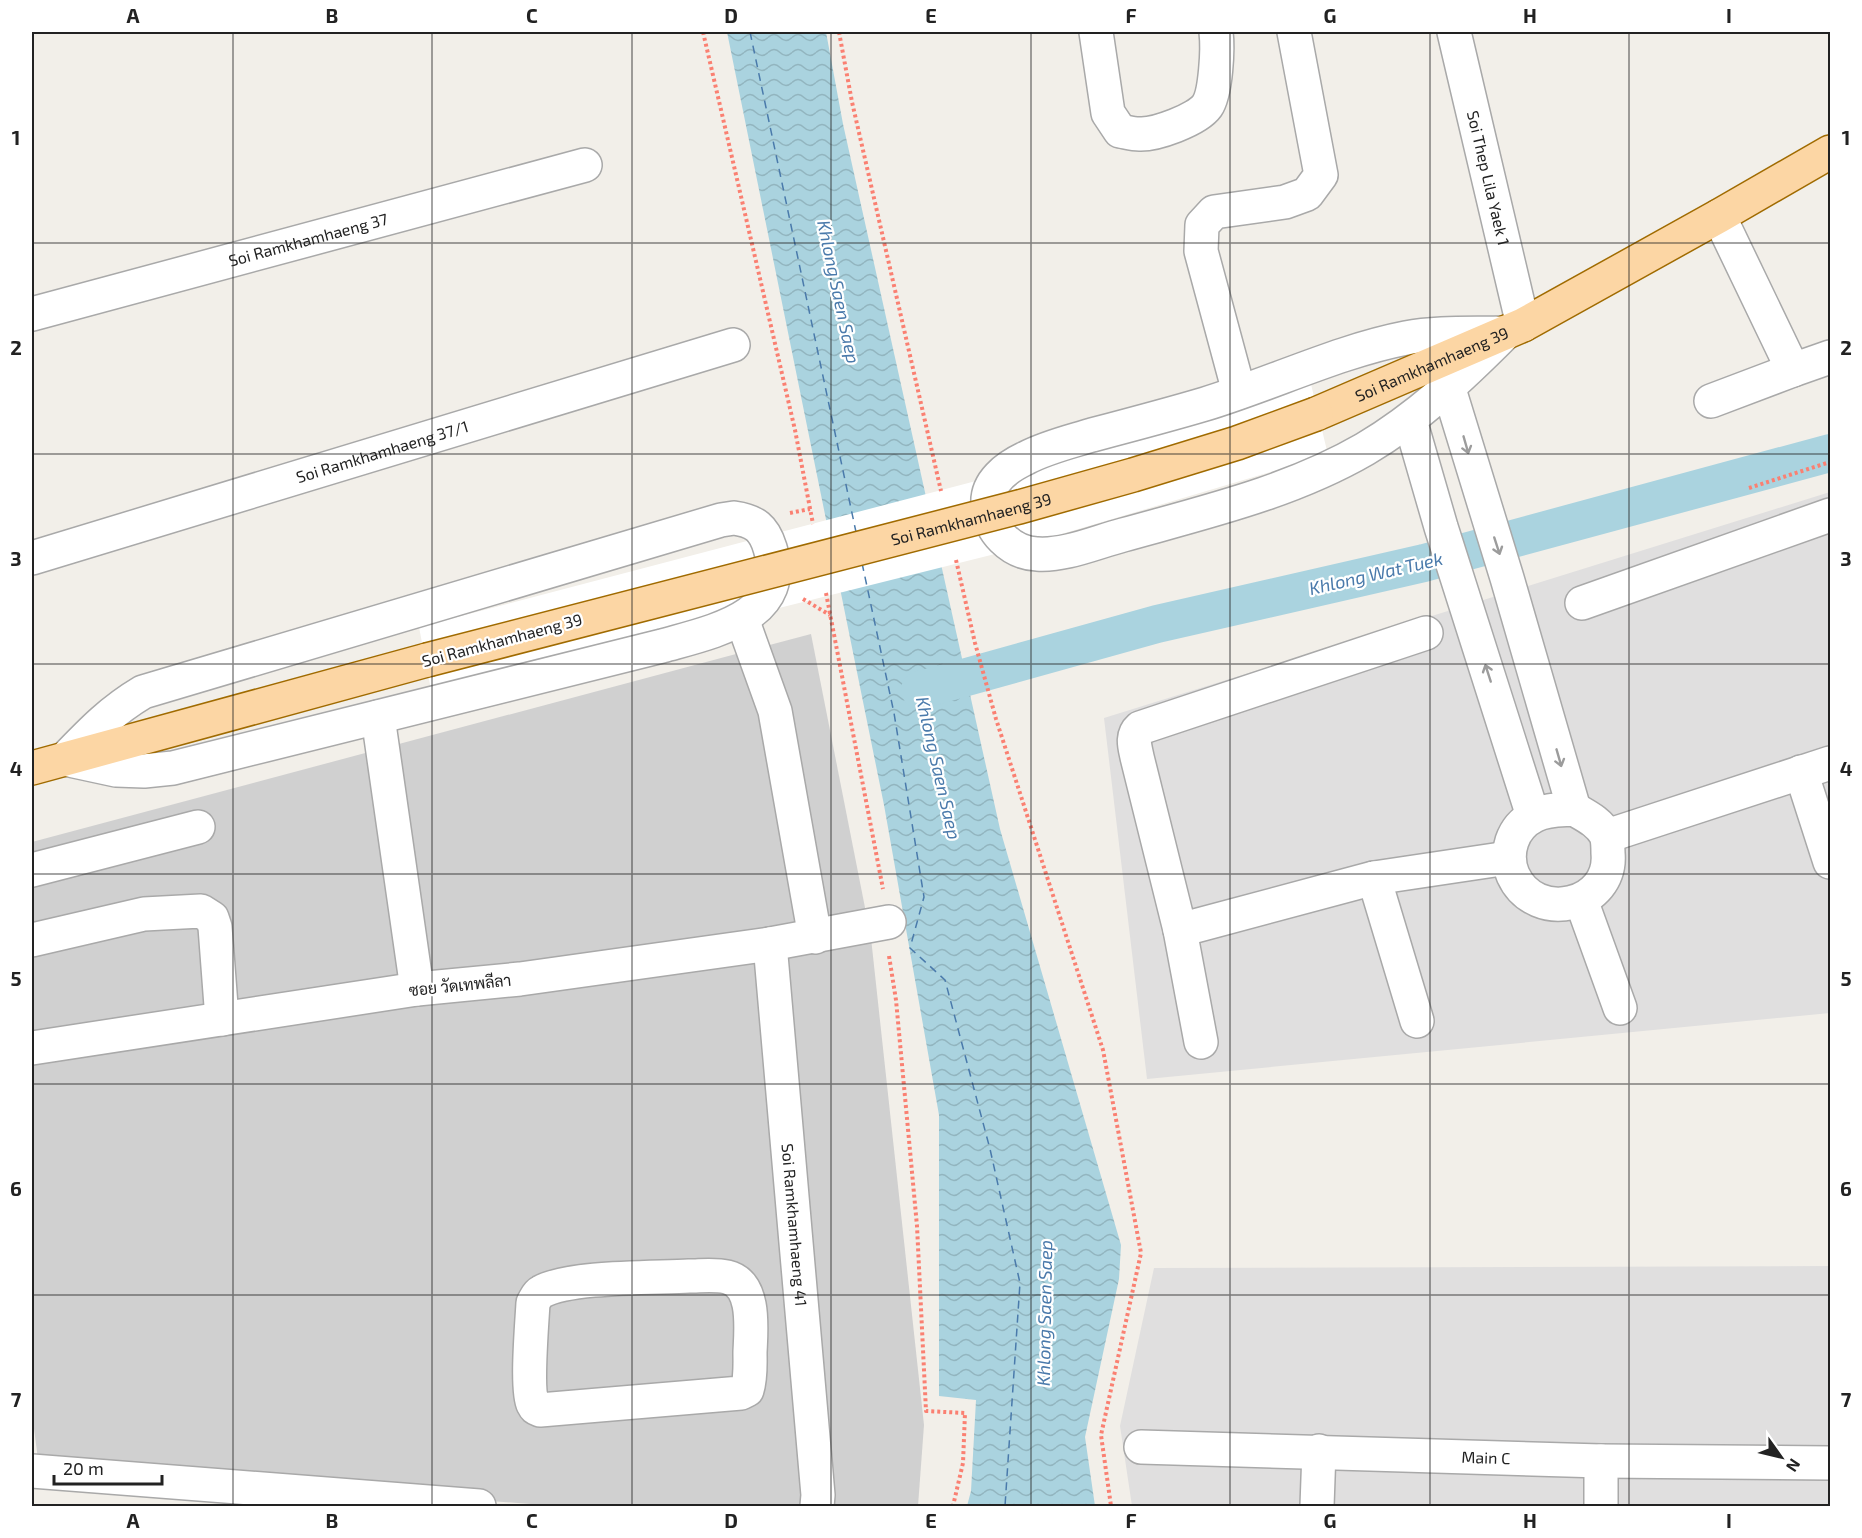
<svg xmlns="http://www.w3.org/2000/svg" width="1862" height="1538" font-family="'Exo 2',Sarabun,sans-serif">
<style>
.residential{fill:#e0dfdf}
.religious{fill:#d0d0d0}
.water{fill:url(#water-waves)}
.pier{fill:#fff}
.lines{fill:none;stroke-linecap:round;stroke-linejoin:round}
.canal{stroke:#aad3df;stroke-width:38}
.ferry{stroke:#4a7aab;stroke-width:1.5;stroke-dasharray:8 6;stroke-linecap:butt}
.minor-casing{stroke:#a9a9a9;stroke-width:36}
.major-casing{stroke:#a06b00;stroke-width:36}
.path{stroke:#fa8072;stroke-width:4;stroke-dasharray:3 3;stroke-linecap:butt}
.minor{stroke:#fff;stroke-width:33}
.major{stroke:#fcd6a4;stroke-width:33}
.major-bridge-casing{stroke:#a06b00;stroke-width:36;stroke-linecap:butt}
.major-bridge{stroke:#fcd6a4;stroke-width:33}
.oneway{stroke:#9c9c9c}
.grid{fill:none;stroke:#222;stroke-width:1.5;stroke-opacity:0.55}
.labels{text-anchor:middle;stroke-width:4.5;stroke-linejoin:round;paint-order:stroke}
.street-label{font-size:16px;fill:#222;stroke:#fff}
.water-label{font-size:18px;font-style:italic;fill:#4a7aab;stroke:#fff}
.neatline{fill:none;stroke:#222;stroke-width:2}
.grid-label{font-size:20px;text-anchor:middle;font-weight:bold;fill:#222}
</style>
<defs>
<pattern id="water-waves" width="16" height="10" patternUnits="userSpaceOnUse" patternTransform="scale(1.5)"><rect width="16" height="10" fill="#aad3df"/><path d="M0 5q4-4 8 0t8 0" fill="none" stroke="#92b5bf"/></pattern>
</defs>
<rect width="100%" height="100%" fill="#f2efe9"/>
<path class="residential" d="M1830,492V1013L1147,1079L1104,718Z
M1830,1266V1506H1132L1120,1426L1154,1268Z"/>
<path class="religious" d="M811,634L871,938L924,1425L918,1506H557L39,1467L32,1413V842Z"/>
<path class="water" d="M727,32H826L843,124L1000,829L1121,1245L1119,1279L1085,1437L1095,1506H967L971,1491L976,1400L939,1396V1115L884,805Z"/>
<path class="pier" d="M1310,380L1328,455L991,555L432,695L419,627L1155,434Z"/>
<g class="lines">
<path class="canal" d="M920,690L1157,624L1424,563L1830,453"/>
<path class="ferry" d="M750,32L856,532
M862,563L894,713L924,897L910,948L945,980L990,1149L1020,1283L1005,1506"/>
<defs>
<g id="minor">
<path d="M1096,32L1108,113L1120,131C1126,132 1133,134 1139,134C1155,135 1197,120 1207,106C1216,93 1218,48 1216,32"/>
<path id="s1" d="M1454,32L1523,325"/>
<path d="M1719,216L1793,370L1830,357"/>
<path id="s2" d="M32,314L585,165"/>
<path d="M1505,333C1461,377 1419,417 1365,449C1291,492 1205,512 1123,535C1096,542 1065,556 1037,554C1011,553 989,531 988,505C986,482 1007,467 1026,458C1047,447 1069,442 1092,435C1130,425 1168,415 1205,404C1271,384 1339,351 1406,338C1438,332 1472,334 1505,333Z"/>
<path d="M1449,389L1507,578L1574,809"/>
<path d="M1239,392L1201,251L1202,225L1214,212L1285,202L1307,194L1321,175L1294,32"/>
<path d="M1711,401L1793,370"/>
<path d="M1410,420L1441,527L1533,816"/>
<path d="M734,518C755,521 764,528 770,548C792,617 711,632 662,646L173,768L144,771L116,770L65,759C91,732 111,711 143,692L721,520Z"/>
<path id="s3" d="M32,558L733,345"/>
<path d="M1582,603L1830,515"/>
<path d="M742,619L775,711L815,937"/>
<path d="M1426,633L1140,728C1131,736 1135,747 1137,757L1180,930L1374,878L1508,858"/>
<path d="M378,717L417,989"/>
<path d="M1801,772L1830,862"/>
<path d="M1574,809C1586,816 1599,822 1606,835C1608,840 1608,848 1608,853C1613,906 1536,925 1513,875C1504,853 1512,827 1534,816C1546,809 1561,810 1574,809Z"/>
<path d="M1607,836L1830,763"/>
<path d="M32,870L198,827"/>
<path d="M1374,878L1417,1021"/>
<path d="M1581,900L1620,1008"/>
<path d="M1180,930L1201,1042"/>
<path d="M32,940L144,914L201,911L212,918L215,927L222,1019"/>
<path id="s4" d="M770,944L818,1495L817,1506"/>
<path d="M32,1048L417,989L520,979L770,944L889,922"/>
<path d="M689,1276C700,1276 715,1274 727,1277C756,1284 751,1329 750,1352C750,1365 751,1377 747,1390L741,1393L540,1410C535,1408 535,1408 533,1404C526,1390 532,1322 533,1303C536,1298 537,1294 541,1292C569,1276 654,1278 689,1276Z"/>
<path id="s5" d="M1141,1447L1601,1461L1830,1463"/>
<path d="M32,1471L479,1506"/>
<path d="M1317,1506L1319,1451"/>
<path d="M1601,1506V1461"/>
</g>
<g id="major">
<path id="s6" d="M1316,414L1523,325L1719,216L1830,152"/>
<path d="M32,768L427,660"/>
</g>
</defs>
<use href="#minor" class="minor-casing"/>
<use href="#major" class="major-casing"/>
<path class="path" d="M703,32L795,430L813,524
M839,32L852,102L941,491
M1749,488L1830,462
M790,513L810,509
M956,560L975,643L996,719L1103,1050L1141,1253L1101,1435L1111,1506
M826,593L883,889
M803,599L830,615
M889,956L896,1000L917,1226L926,1411L965,1413L963,1463L953,1506"/>
<use href="#minor" class="minor"/>
<use href="#major" class="major"/>
<defs>
<g id="major-bridge">
<path id="s7" d="M427,660L1019,507L1133,475L1237,443L1316,414"/>
</g>
</defs>
<use href="#major-bridge" class="major-bridge-casing"/>
<use href="#major-bridge" class="major-bridge"/>
</g>
<defs><path id="oneway-shaft" d="M-6 0H5M1.5-3L5.5 0L1.5 3" fill="none" stroke-width="1.6" stroke-linecap="round" stroke-linejoin="round" transform="scale(1.5)"/></defs>
<g class="oneway">
<use href="#oneway-shaft" transform="translate(1466 445) rotate(74)"/>
<use href="#oneway-shaft" transform="translate(1497 546) rotate(72)"/>
<use href="#oneway-shaft" transform="translate(1488 673) rotate(-108)"/>
<use href="#oneway-shaft" transform="translate(1559 758) rotate(74)"/>
</g>
<path class="grid" d="M233,32V1506M432,32V1506M632,32V1506M831,32V1506M1031,32V1506M1230,32V1506M1430,32V1506M1629,32V1506M32,243H1830M32,454H1830M32,664H1830M32,874H1830M32,1084H1830M32,1295H1830"/>
<g class="labels">
<g class="street-label">
<text dy="6" stroke="none"><textPath href="#s1" startOffset="150">Soi Thep Lila Yaek 1</textPath></text>
<text dy="6" stroke="none"><textPath href="#s2" startOffset="286">Soi Ramkhamhaeng 37</textPath></text>
<text dy="6" stroke="none"><textPath href="#s6" startOffset="126">Soi Ramkhamhaeng 39</textPath></text>
<text dy="6" stroke="none"><textPath href="#s3" startOffset="366">Soi Ramkhamhaeng 37/1</textPath></text>
<text dy="6" stroke="none"><textPath href="#s7" startOffset="562">Soi Ramkhamhaeng 39</textPath></text>
<text transform="translate(502 640) rotate(-15)" y="6">Soi Ramkhamhaeng 39</text>
<text transform="translate(460 985) rotate(-6)" y="6">ซอย วัดเทพลีลา</text>
<text dy="6" stroke="none"><textPath href="#s4" startOffset="282">Soi Ramkhamhaeng 41</textPath></text>
<text dy="6" stroke="none"><textPath href="#s5" startOffset="345">Main C</textPath></text>
</g>
<g class="water-label">
<text transform="translate(838 292) rotate(78)" y="6">Khlong Saen Saep</text>
<text transform="translate(1376 574) rotate(-13)" y="6">Khlong Wat Tuek</text>
<text transform="translate(938 768) rotate(77)" y="6">Khlong Saen Saep</text>
<text transform="translate(1045 1313) rotate(-89)" y="6">Khlong Saen Saep</text>
</g>
</g>
<rect width="1862" height="1538" fill="none" stroke="#ffffff" stroke-width="66"/>
<g transform="translate(1781 1457) rotate(124)" stroke="#ffffff" stroke-width="4.5" paint-order="stroke">
<path d="M0-4.5L10 22L0 15L-10 22Z" fill="#222222"/>
<text y="-9" font-size="16" font-weight="bold" text-anchor="middle" fill="#222222">N</text>
</g>
<path d="M54 1475v9h108v-9" fill="none" stroke="#222222" stroke-width="3"/>
<text x="63" y="1475" font-size="18" fill="#222222" stroke="#ffffff" stroke-width="4.5" paint-order="stroke">20 m</text>
<rect x="33" y="33" width="1796" height="1472" class="neatline"/>
<g class="grid-label">
<text x="133" y="23">A</text>
<text x="332" y="23">B</text>
<text x="532" y="23">C</text>
<text x="731" y="23">D</text>
<text x="931" y="23">E</text>
<text x="1131" y="23">F</text>
<text x="1330" y="23">G</text>
<text x="1530" y="23">H</text>
<text x="1729" y="23">I</text>
<text x="16" y="145">1</text>
<text x="1846" y="145">1</text>
<text x="16" y="355">2</text>
<text x="1846" y="355">2</text>
<text x="16" y="566">3</text>
<text x="1846" y="566">3</text>
<text x="16" y="776">4</text>
<text x="1846" y="776">4</text>
<text x="16" y="986">5</text>
<text x="1846" y="986">5</text>
<text x="16" y="1196">6</text>
<text x="1846" y="1196">6</text>
<text x="16" y="1407">7</text>
<text x="1846" y="1407">7</text>
<text x="133" y="1528">A</text>
<text x="332" y="1528">B</text>
<text x="532" y="1528">C</text>
<text x="731" y="1528">D</text>
<text x="931" y="1528">E</text>
<text x="1131" y="1528">F</text>
<text x="1330" y="1528">G</text>
<text x="1530" y="1528">H</text>
<text x="1729" y="1528">I</text>
</g>
</svg>
